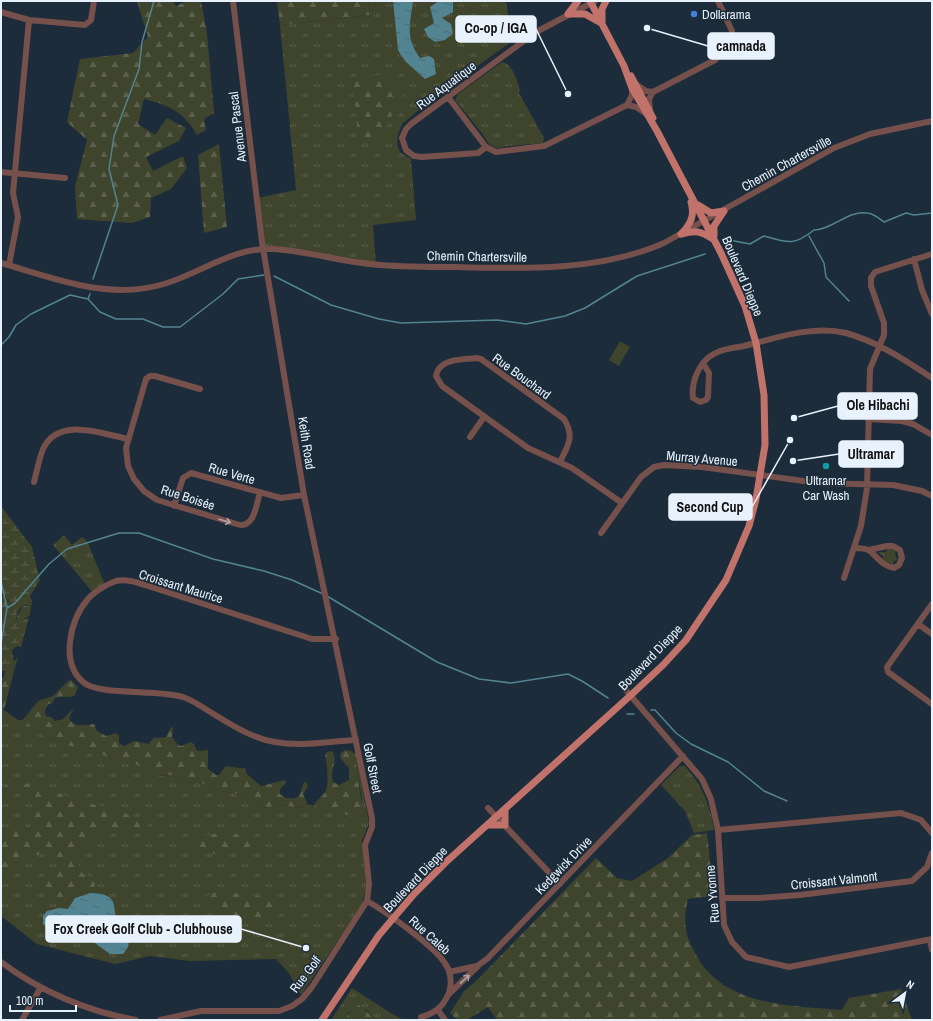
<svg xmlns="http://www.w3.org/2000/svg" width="933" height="1021" font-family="'Archivo Narrow',sans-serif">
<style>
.grass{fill:url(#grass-tufts)}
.forest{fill:url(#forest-firs)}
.wetland{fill:url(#wetland-marsh)}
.garden{fill:#3f442c}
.water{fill:url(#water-ripples)}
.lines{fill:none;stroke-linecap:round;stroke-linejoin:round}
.stream{stroke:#528491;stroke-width:1.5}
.minor{stroke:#76504b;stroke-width:6}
.major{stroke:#c1736b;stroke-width:7}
.oneway{stroke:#afa1a4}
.shop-dot{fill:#3f7fe0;stroke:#1c2c3a;stroke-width:1.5}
.culture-dot{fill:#0f9aa8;stroke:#1c2c3a;stroke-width:1.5}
.labels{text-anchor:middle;stroke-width:3;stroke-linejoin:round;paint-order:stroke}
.poi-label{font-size:13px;fill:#e8f2fc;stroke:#1c2c3a;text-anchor:start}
.street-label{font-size:13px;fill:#e8f2fc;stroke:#1c2c3a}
.leader{fill:none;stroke:#e8f2fc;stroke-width:1.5}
.callout-dot{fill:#e8f2fc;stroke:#1c2c3a;stroke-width:1.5}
.callout{fill:#e8f2fc;stroke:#e8f2fc;stroke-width:1.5}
.callout-label{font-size:14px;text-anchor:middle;font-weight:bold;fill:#111}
</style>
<defs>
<pattern id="grass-tufts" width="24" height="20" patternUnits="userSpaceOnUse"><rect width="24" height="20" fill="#3f442c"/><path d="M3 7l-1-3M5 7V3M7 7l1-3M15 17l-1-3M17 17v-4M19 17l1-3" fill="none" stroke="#5b5f4c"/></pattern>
<pattern id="forest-firs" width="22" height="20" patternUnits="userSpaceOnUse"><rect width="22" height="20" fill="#3f442c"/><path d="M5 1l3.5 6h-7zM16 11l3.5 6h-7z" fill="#5b5f4c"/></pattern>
<pattern id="wetland-marsh" width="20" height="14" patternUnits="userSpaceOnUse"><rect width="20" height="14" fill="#3f442c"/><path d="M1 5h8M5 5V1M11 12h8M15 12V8" fill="none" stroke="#5b5f4c"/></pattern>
<pattern id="water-ripples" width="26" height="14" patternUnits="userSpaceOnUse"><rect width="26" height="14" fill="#528491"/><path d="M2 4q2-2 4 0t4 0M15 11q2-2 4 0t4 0" fill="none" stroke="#4d6c75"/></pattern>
</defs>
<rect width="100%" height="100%" fill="#1c2c3a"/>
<path class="grass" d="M368,1H506L512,41L428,102L402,124L398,134L397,144L400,152L411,159L416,220L373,225L376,265L264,250L257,198L296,190L280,25L370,15Z
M502,62C513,64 517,81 520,90L519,93L544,138L543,143L509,146L497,148L489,144L481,132L455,100L458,94Z
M64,535L72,545L82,537L87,541L106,587L94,594L53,545Z
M891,548L897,550L895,552L896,558H899L893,562V565L881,559L884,557L878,552H886L887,549Z
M4,710L18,720H22L26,716L27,722L30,727L56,742L95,750L118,764H135L161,776L170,775L181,778H191L219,791L250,795L263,808L280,805L302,808L307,804L315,806L314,808C322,812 327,809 336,810C345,812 351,818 361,816L362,798L353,753H356L369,823L362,841L366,886L362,905L301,995L289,973L276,959L190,961L150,956L115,964L37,944L1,916V712Z
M680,766H685C702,785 710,805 714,830L694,833L685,811L661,785Z
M352,988L392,1014L404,1020H376L368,1011L357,1006L349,1012L344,1020H331Z"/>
<path class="forest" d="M137,1H173L176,6L187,1H201L207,33L214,113L204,119L206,130L197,135C184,112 169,105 144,99L138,124L155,135L167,118L186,128L179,141L146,157L153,171L183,156L187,168L171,189L151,198L150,217L132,223L77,219L75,186L87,140L67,122L80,59L133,53L148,37Z
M277,1H368L370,15L280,25Z
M379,75L390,81L404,92L378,142L359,144L352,80Z
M219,144L227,227L204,233L198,155Z
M1,594L11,604L13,609L1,634Z
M23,605L30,607V615L20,622L16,619Z
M12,665L15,667L4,710L1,712V678L4,677L5,671H1V666L6,667Z
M71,680L78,687L75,695C68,700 62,694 55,698L52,703L47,705L45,712L46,716L51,717L55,721L63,719L74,708L69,718C73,728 86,725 94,724L97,731L106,736L116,733L119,736V743L124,746L134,741L149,744L153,738L166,737L171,727L173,728L172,737L178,745L182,746L190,742L194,744L197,751L208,750V769L216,775H219L225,767C229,765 238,769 245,768L247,774L261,786L285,780L286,783L281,788L279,793C284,799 293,800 299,796L304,782H306L308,787L303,794L307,803L306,806L302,808L280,805L263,808L250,795L219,791L191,778H181L170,775L158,776L135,764H118L95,750L82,749L56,742L28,726L26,716L38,701L53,696L68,681Z
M345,750L352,751L354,755L364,816C360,816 356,818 351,816C339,813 333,808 320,812L314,808C315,798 323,798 326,790C329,783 327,762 325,755L327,752L332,751C339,760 329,771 333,782L339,785L349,780V768L340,758L341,753Z
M9,781L41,786L79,801L110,808L148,821V827L144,832C138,832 134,830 128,829C116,827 89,835 80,843L81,849L77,859L82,873L93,878L97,882L94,887C74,889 69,904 51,901L52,894L49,891L40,890L38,888C48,880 54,873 59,861L56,855L52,852L30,856L1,877V826L26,831L42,801L30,793L5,787Z
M230,832L249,838L251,845L248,849L227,848L214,854L188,846L189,843C200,835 217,833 230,832Z
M707,833L714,896L688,899C683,920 684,932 694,951C720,1006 790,1006 842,1010L849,998L901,989L912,1020H497L488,1007L467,1020H457L450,1013L464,991L476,981L596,858L617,878L632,881L668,858L692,835Z
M218,891L270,898L275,902L279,911C267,923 224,914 208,909L205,902L208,895Z
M360,1005L376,1020H344L353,1008Z"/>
<path class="wetland" d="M1,506L32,547L40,580L30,596L32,601L30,612V607L25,604C19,607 17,613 16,619L20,622L29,617L21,647L17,646L12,650L14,661L16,660L19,654L15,667L12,665L6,667L1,666V634L13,609L11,604L1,592Z"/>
<path class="garden" d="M620,341L630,347L619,366L609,360Z
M79,545L83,551L71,561L66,555Z"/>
<path class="water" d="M393,1H413C410,24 405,38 420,58L429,56L434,59L436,74L425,79L405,61L398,50Z
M439,1H453V12L442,18L451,24L453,33L445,40L435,42L428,37L424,29L434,23L430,7Z
M91,893C121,894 112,907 117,927C121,940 137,938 123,954H110L88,938L51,930L43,924V916L47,911L59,908L68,909L75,898Z"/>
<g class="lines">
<path class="stream" d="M809,236L824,263L826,277L849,301
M729,240L750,244L764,236C788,243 794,246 814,230C832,230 848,210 867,213C873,213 880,219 884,222L906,213L914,215L932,213
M274,276L331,305L379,319L401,323L497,320L526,324L565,316L585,308L637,276L705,254
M93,279L118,205L109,169L114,136L139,69L142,42L154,1
M88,299L90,294
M1,345L9,337L16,325L31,314L70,295L88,299L100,312L116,319H143L163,327H180L223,294L238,279L264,275
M1,581L7,608L1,644
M327,596L437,662L479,679L511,683L568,674L582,681L608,698
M7,608L15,603L49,564L67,549L119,533H139L213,559L264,571L292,580L323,594
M651,710H655L676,733L691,744L728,762L764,791L787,801
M627,714H634
M1,1020H2"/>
<path class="minor" d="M1,12L29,20L85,25L91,20L94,1
M637,85L646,91L653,92
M653,92L715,60L729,48L732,40V31L718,1
M448,97L486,147L496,152L544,146L627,105
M627,105L636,107L645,113
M627,105L632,95V88
M650,109L649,99L653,92
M486,147L478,153L422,157L414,156L406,150L402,138L406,129L411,124L536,32L595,1
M1,172L65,178
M914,259L922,290L932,314
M1,263C54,278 108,301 164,284C201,273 233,247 273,249C309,251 345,263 381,265C406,267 431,267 456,267C524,269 601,271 664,243L834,148L870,134L932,121
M9,265L18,217L13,193L29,20
M703,363L709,373L708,397L706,400L700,402L693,398C691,383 698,366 709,357C719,349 733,348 744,346C776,338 813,325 846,333C878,342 905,360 932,378
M200,389L155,376H150L146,379L126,448L128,466L134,479L144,491L157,500L240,525C255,526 256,504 260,493
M868,419L902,421L913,424L932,435
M470,437L484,417
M560,462C568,445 575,437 564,419L481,359L476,358C462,360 439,358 436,376L442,386L528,448L572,468L622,503
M34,482C37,471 39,459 43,449C58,416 102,434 128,439
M174,506L183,478L191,473L281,498L304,495
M601,533L641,477L654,467L664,465L702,467L818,483L893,485L922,491L932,496
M854,548C859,548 866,548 870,551C878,558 883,566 894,568L899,565L902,558L900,550L893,546H887L869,550
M844,578L861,526L867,488L870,369L884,335V323L871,286V278L875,272L932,254
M932,604L887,667L888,672L932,704
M918,624L932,634
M336,639H312L151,587C141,584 127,578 116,581C107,584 94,592 88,599C70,620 60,662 83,682C98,696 158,689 183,697C192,700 199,705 207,710C229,723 250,738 275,742C302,747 329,741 356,740
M624,688L702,779L711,799L718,830L724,925L732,942L746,957L789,967L932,939
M488,808L560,884
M718,830L901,813L921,820L932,833
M722,898H759L800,895L912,881L927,867L932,853
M367,901C385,911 437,948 446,965C452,974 452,988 447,997C442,1008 433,1014 421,1017
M930,940L932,950
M1,962C39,991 89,1012 136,1020
M449,972L477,966L487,959L683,756
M449,994L478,966
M438,1010L445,1020
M22,1020L41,987
M160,1020L201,1011H279L292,1006L302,999L312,987L367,901L369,884L365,845L372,827V818L304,495L262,242L233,1"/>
<path class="major" d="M568,14H585L601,23
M568,14L578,1
M602,22V9L606,1
M631,76L653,118
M698,205L711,213L724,211
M681,234C691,224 695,215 691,202
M682,234C695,230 701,231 713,239
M714,236V226L724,211
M488,825H505V810
M322,1020L379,935L414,894L446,862L631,695L663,665L686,640L726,580L749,526L756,499L765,445L764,395L756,343L745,306L721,253L657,131L632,88L624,66L590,1"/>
</g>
<defs><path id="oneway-shaft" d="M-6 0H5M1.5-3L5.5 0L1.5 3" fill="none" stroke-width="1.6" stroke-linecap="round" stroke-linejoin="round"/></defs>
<g class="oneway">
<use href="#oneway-shaft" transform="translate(225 521) rotate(16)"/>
<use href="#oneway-shaft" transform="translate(465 979) rotate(-43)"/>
</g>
<circle class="shop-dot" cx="694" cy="14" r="4"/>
<circle class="culture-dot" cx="826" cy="466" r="4"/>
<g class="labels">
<g class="poi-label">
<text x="702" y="19">Dollarama</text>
<text x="826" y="485" text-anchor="middle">Ultramar<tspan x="826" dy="15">Car Wash</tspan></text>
</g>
<g class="street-label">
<text transform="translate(446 85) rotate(-37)" y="5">Rue Aquatique</text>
<text transform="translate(237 127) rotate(-97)" y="5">Avenue Pascal</text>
<text transform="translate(786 163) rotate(-29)" y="5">Chemin Chartersville</text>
<text transform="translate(477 256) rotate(1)" y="5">Chemin Chartersville</text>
<text transform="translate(743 276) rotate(67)" y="5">Boulevard Dieppe</text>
<text transform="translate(522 376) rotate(36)" y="5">Rue Bouchard</text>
<text transform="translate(307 443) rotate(81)" y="5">Keith Road</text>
<text transform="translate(702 458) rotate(5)" y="5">Murray Avenue</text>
<text transform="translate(232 473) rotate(16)" y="5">Rue Verte</text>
<text transform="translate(188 497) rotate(18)" y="5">Rue Boisée</text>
<text transform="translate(181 586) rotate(17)" y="5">Croissant Maurice</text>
<text transform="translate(650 657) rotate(-46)" y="5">Boulevard Dieppe</text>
<text transform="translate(373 768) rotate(79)" y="5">Golf Street</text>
<text transform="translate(563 865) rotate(-46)" y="5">Kedgwick Drive</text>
<text transform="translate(415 879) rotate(-46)" y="5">Boulevard Dieppe</text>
<text transform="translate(834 880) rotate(-6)" y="5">Croissant Valmont</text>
<text transform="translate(712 894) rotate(-95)" y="5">Rue Yvonne</text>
<text transform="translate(430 935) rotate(42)" y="5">Rue Caleb</text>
<text transform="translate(305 974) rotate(-53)" y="5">Rue Golf</text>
</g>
</g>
<path class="leader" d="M568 94L536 29M647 28L708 46M794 418L838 406M793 461L839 454M790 440L752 507M306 948L241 929"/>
<g class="callout-dot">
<circle cx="568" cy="94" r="4"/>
<circle cx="647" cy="28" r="4"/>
<circle cx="794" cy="418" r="4"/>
<circle cx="793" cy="461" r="4"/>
<circle cx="790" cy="440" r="4"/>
<circle cx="306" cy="948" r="4"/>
</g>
<g class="callout">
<rect x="456" y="16" width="80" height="26" rx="4"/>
<rect x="708" y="33" width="66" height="26" rx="4"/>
<rect x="838" y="393" width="79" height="26" rx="4"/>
<rect x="839" y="441" width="64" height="26" rx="4"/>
<rect x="669" y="494" width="83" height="26" rx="4"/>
<rect x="46" y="916" width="195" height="26" rx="4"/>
</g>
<g class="callout-label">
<text x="496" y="33">Co-op / IGA</text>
<text x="741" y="51">camnada</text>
<text x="878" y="410">Ole Hibachi</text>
<text x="871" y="459">Ultramar</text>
<text x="710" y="512">Second Cup</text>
<text x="143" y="934">Fox Creek Golf Club - Clubhouse</text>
</g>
<rect width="933" height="1021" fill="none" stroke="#e8f2fc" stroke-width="4"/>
<g transform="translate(905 993) rotate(32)" stroke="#1c2c3a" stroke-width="3" paint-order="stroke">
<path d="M0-3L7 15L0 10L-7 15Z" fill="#e8f2fc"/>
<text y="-6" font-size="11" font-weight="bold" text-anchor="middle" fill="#e8f2fc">N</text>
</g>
<path d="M10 1005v6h66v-6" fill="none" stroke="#e8f2fc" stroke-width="2"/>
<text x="16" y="1005" font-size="12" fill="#e8f2fc" stroke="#1c2c3a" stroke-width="3" paint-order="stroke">100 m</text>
</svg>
